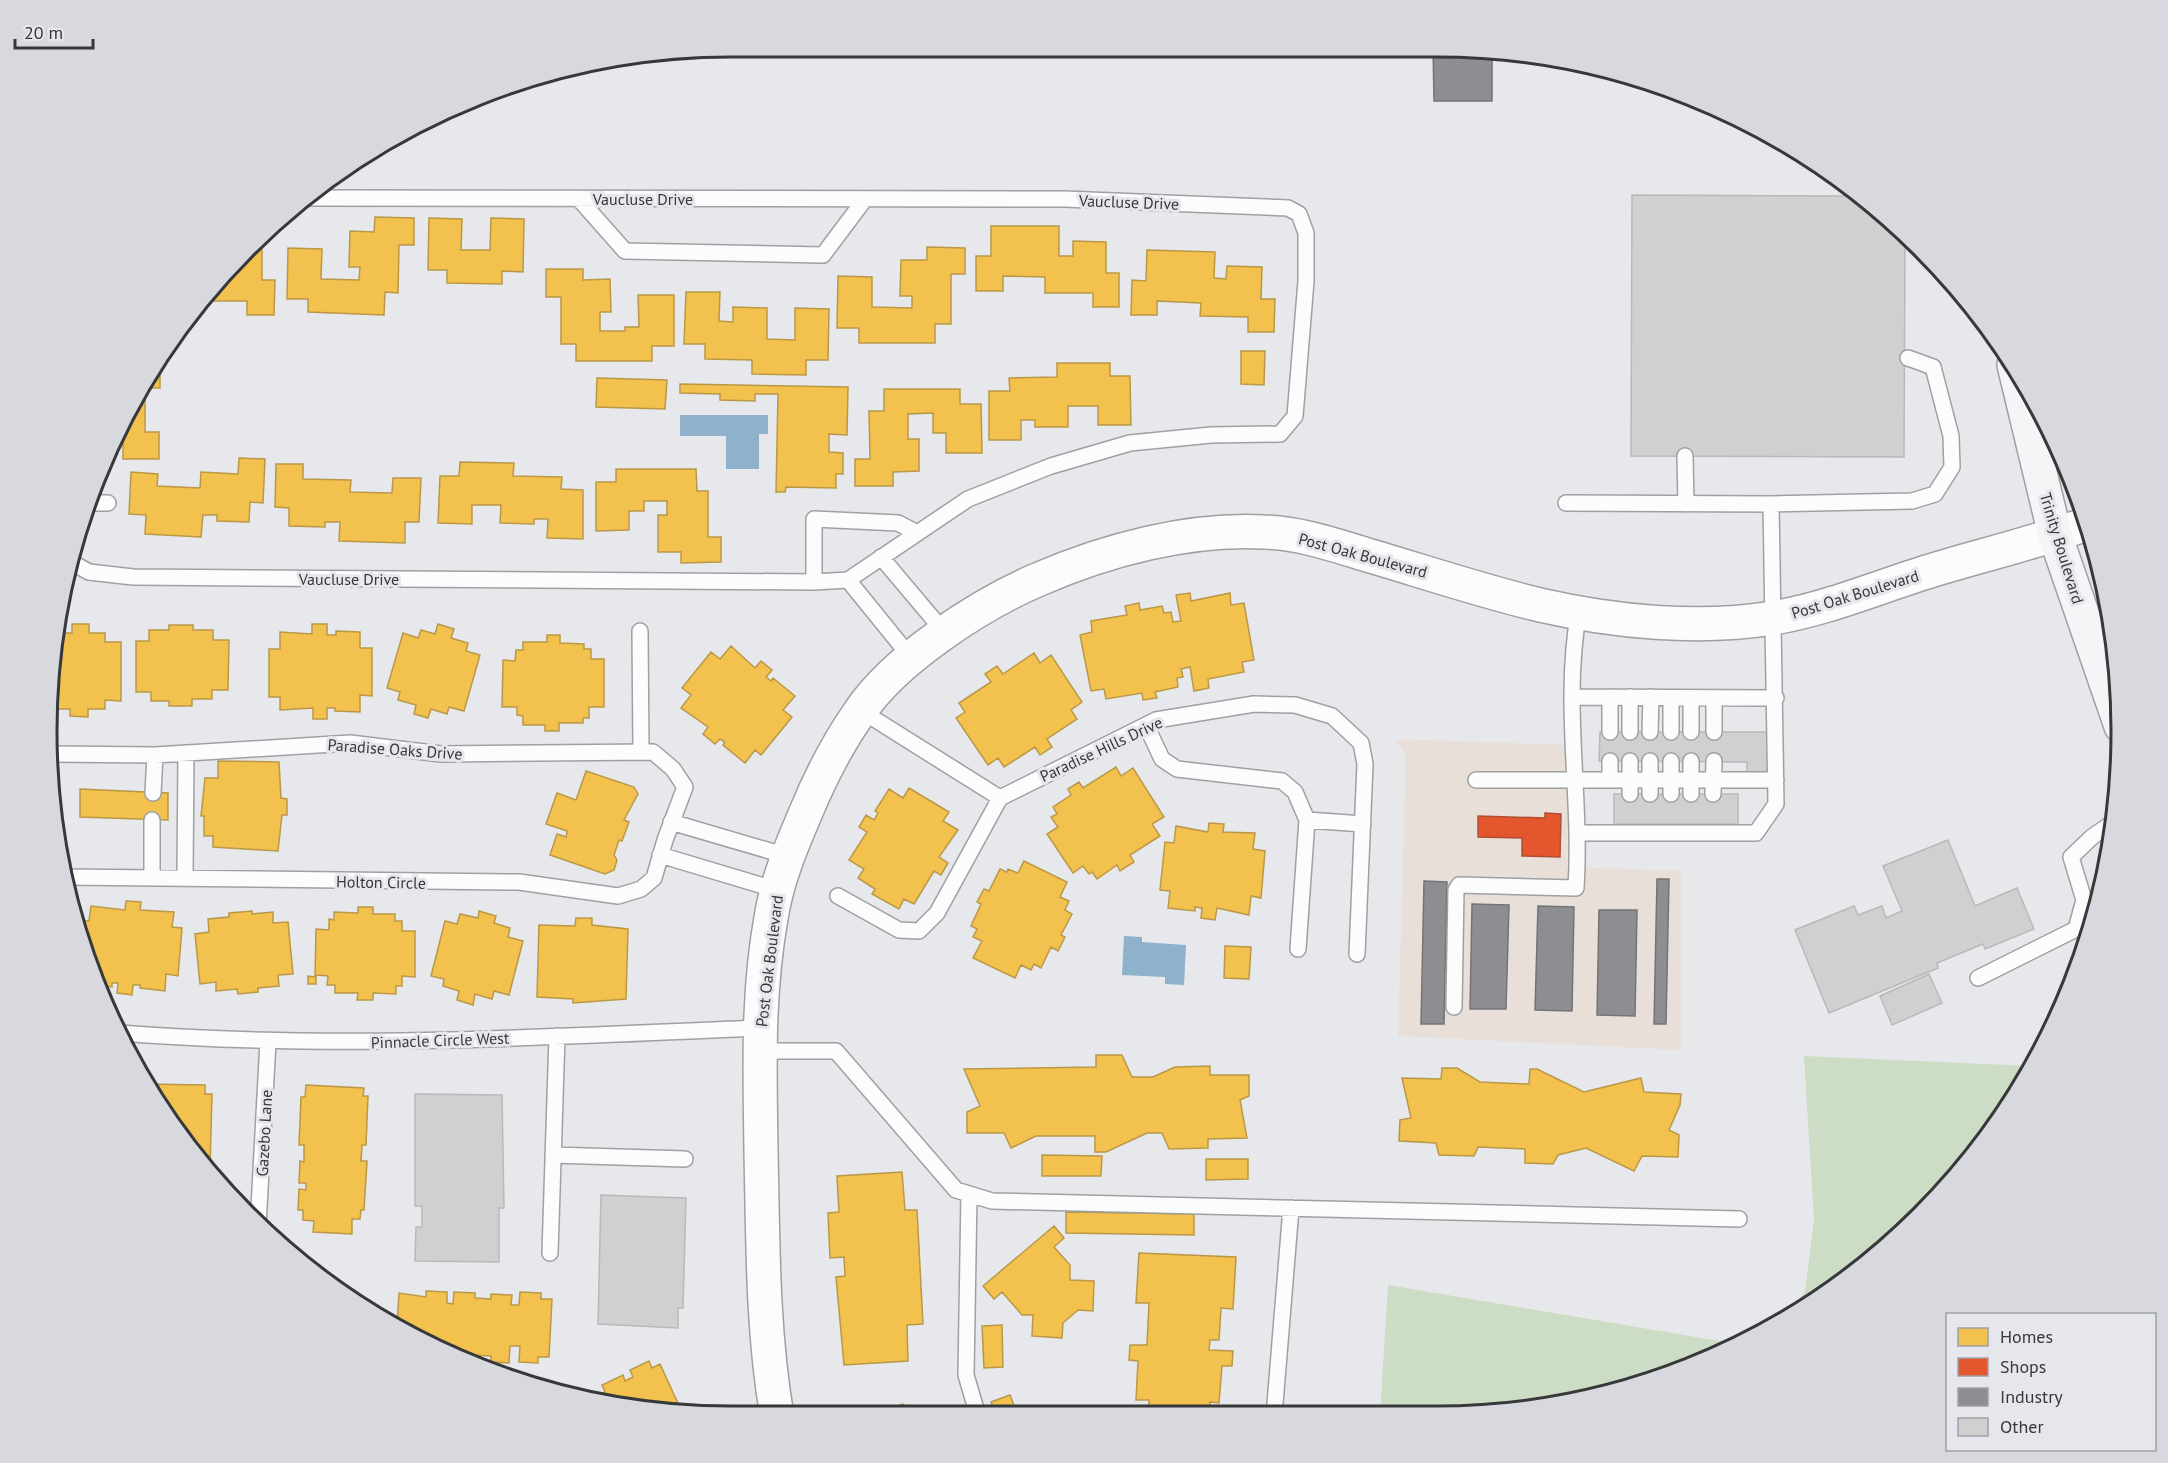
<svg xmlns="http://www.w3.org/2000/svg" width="2168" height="1463" font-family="'PT Sans',sans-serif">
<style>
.commercial{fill:#e8e0d8}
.green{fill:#cddcc4}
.water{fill:#8eb2cc}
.homes{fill:#f2c14e;stroke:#ba9848;stroke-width:1.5}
.shops{fill:#e4572e;stroke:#b04e32;stroke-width:1.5}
.industry{fill:#8d8d92;stroke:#737478;stroke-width:1.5}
.building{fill:#d0d0d1;stroke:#b9b9ba;stroke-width:1.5}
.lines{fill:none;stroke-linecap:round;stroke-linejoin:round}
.service-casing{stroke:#9fa0a3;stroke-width:18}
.tertiary-casing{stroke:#9fa0a3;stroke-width:36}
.secondary-casing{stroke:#9fa0a3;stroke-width:36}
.service{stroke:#fbfcfc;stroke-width:15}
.tertiary{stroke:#fbfcfc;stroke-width:33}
.secondary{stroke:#f3f5f7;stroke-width:33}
.labels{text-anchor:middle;stroke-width:6;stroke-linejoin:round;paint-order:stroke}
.street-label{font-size:16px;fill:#37383a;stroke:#e5e7ec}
.rim{fill:none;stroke:#37383a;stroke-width:3}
</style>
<rect width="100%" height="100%" fill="#e6e8eb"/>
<path class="commercial" d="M1395,739L1567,745V867L1682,871L1681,1050L1398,1036L1406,755Z"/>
<path class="green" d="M1804,1056L2031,1066L2006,1112L1921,1216L1817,1301L1790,1316L1805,1291L1814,1219Z
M1388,1285L1737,1344L1699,1364L1570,1403L1437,1416H1380Z"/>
<path class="water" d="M680,415H768V434H759V469H726V436H680Z
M1124,936L1142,937V942L1186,945L1184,985L1165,984V977L1122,975Z"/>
<path class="homes" d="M375,217L414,218V245H399L398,293L385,292L384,315L308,312V299H287L288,248L322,249L321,279L359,280L360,267H349L350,231L374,232Z
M429,218L462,219L461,250H490L491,218L524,219L523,272L502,271V284L447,283V270H428Z
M991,226H1059V256H1073V241L1106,242V273H1119V307H1093V293H1045V277L1003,276V291H976V256H991Z
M927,247L965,248V274H951V324H935V343H859V328H837L838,276L872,277V307L912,308V296H900L901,260H927Z
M250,248H262V280H275L274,315H247V301H212V289Z
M1147,250L1215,252L1214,278L1226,279L1227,266L1262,267L1261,299H1275L1274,332H1248V317L1200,316L1201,303L1157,301V315H1131L1132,280L1146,281Z
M546,269H583V280L610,279L611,312H600V331H625V327H639L638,295H674V346H652V361H576V344H561V297H546Z
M686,292H720L719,321L733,322V307L767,308V339L795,340V308L829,309L828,360H806V375L752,374V360L705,359V344H684Z
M1241,351H1265L1264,385L1241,384Z
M160,363V388H146Z
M1057,363H1110V376H1130L1131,425H1098V406H1068V427H1035V420H1021V440H989V391H1010L1009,378L1057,377Z
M597,378L667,380L665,409L596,407Z
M680,384L848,387L847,435L829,434V452L843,453V474H836V488L786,487L785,492H776L778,394H755V401L720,400V394L680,393Z
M145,389V432H159V459H123V440H115Z
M884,389H960V404H981L982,453H946V433H933V413L908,414V439H919V471L893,472V486H855V459H870L869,411H884Z
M239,458L265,459L263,503L250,502L249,522L217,521V515H203L201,537L145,534L146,515L129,514L131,472L158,474L157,486L200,488L201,472L238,474Z
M460,462L514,463L513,476L562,477L561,489L583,490V539L547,538L548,519H534V524L500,523L501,505H472V524L438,523L440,476H459Z
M276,464H303V479L351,480L350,492L392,493L393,478H421L419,522H405V543L339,541L340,522H325V527L289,526V508L275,507Z
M616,469H696L697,491H708V537H721V562L681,563V552H658V515H667V501H644V511H629V530L596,531V482H616Z
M1190,593L1191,601L1230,593L1231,605L1244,603L1254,660L1242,662L1244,672L1208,679L1209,688L1194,691L1190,667L1181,669L1183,677L1177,678L1178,687L1155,692L1157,698L1143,700L1142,693L1106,699L1104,689L1091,691L1080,635L1092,632L1091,621L1127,615L1125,606L1139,603L1140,610L1162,606L1164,613L1171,612L1173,622L1181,621L1176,595Z
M72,624H89V633H105V642H121V701L105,700V709H88V717L70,716V709H53V699H49L48,686L57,633H72Z
M312,624H327V635H336V631L360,632V648H372V696L360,695V712L335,711V708H327V719H313V708L280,710V697H269V649H280V632L312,634Z
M438,624L454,629L451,638L468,643L466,651L480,655L464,711L449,707L447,714L431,709L428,718L414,714L416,705L398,700L400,692L387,688L403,633L418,638L421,630L435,634Z
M169,625H193V630H213V640H229L228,690H212V699H192V706H169V701H151V692H136V641H149V630H169Z
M547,635H560V643L584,644V649H591V659H604V707H589V718H583V723H559V731H545V725H523V716L517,715V707H502L503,660L515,661L516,650H523V642H547Z
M731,646L755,668L761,661L772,670L766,677L771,681L773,678L795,696L783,710L792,717L761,755L755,750L745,763L723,745L725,742L720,739L715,744L703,734L708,727L681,708L691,695L682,688L711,652L720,659Z
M1034,653L1040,663L1051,655L1082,702L1071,710L1077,719L1047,739L1052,747L1040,755L1035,747L1004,767L998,758L988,765L956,718L965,712L959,703L991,682L985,674L997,666L1003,674Z
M218,761L279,762L281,798L287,799V815H282L278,851L213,847V836H204V816H201L205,778H218Z
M1116,767L1121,776L1133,768L1164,817L1152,824L1160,836L1130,855L1134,862L1120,871L1117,865L1097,879L1092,872L1089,874L1083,866L1073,873L1047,834L1058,827L1051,817L1057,814L1053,807L1071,795L1068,789L1079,782L1083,788Z
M586,771L634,787L638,794L624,820L629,822L622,841L619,840L614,855L617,860L614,870L605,874L550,855L557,834L566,837L567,831L546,824L557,793L576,800Z
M909,788L949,812L943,821L958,830L939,857L948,863L941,875L934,871L914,904L904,899L899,909L872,894L875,889L858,878L864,869L849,860L867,832L859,827L866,815L874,820L878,813L875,811L889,789L903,798Z
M80,789L168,793V820L80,817Z
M1209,823L1224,824L1223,832L1255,833L1253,849L1265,851L1261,898L1251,896L1249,915L1217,908L1215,920L1201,918L1202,908L1195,907V911L1168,908L1170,891L1160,890L1165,842L1174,843L1176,826L1208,832Z
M1024,861L1067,882L1060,897L1069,901L1065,910L1072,914L1061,935L1065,937L1058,951L1051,947L1041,968L1034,964L1031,970L1021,965L1015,978L973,958L982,941L973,937L977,929L971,926L981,904L977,902L984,889L989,891L1000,869L1007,872L1008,869L1018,873Z
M126,901L141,902L140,910L174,912L172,927L182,928L178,976L166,974L165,991L140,988V985H133L132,995L117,993L118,983H112V987L98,985L83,952L79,935L80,920L89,921L91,906L125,910Z
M358,907H373V914H395V921H402V931H415V977L402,976V986H396V994L373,993V1000H357L358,993H335V985H327L328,976L316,975V984H308V976L315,977L316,929L329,930V919L334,920V912L358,913Z
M252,911V914L273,912V923L288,922L293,974L278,975L279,986L258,988V992L238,994L237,989L216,991V982L200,984L195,934L209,932L208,919L229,917V913Z
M479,911L496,916L494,923L510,928L508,937L523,941L509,995L494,991L492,999L475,994L473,1005L457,1000L459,991L443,986L444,979L431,976L445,921L457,924L460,914L478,918Z
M576,918H592V925L628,929L626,999L573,1003V999L537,997L539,925L575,926Z
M1225,946L1251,947L1249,979L1224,978Z
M1096,1055H1122L1132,1077H1153L1175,1067L1210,1066V1075H1249V1096L1240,1100L1247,1138L1208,1139V1148L1169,1149L1162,1133H1147L1106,1152H1095V1136H1036L1011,1148L1004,1133H967V1112L980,1106L964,1069L1096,1067Z
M1442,1068H1457L1480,1082L1529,1084L1530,1069H1537L1584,1092L1641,1078L1644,1092L1681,1094L1680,1105L1669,1130L1679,1135L1678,1157L1642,1156L1634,1171L1586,1148L1558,1155L1553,1164L1525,1163V1149L1478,1147L1474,1156L1439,1155L1436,1143L1399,1141L1400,1120L1411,1118L1402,1078L1441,1079Z
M146,1084L205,1085V1094H212L210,1168Z
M306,1085L364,1088L363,1096H368L366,1145H362L361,1161H367L364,1210H361L360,1219H352V1234L313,1232L314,1221L303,1220V1210H298L299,1189L306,1190V1183H299L300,1161L304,1162V1145H299L301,1097H305Z
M1042,1155L1102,1156L1101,1176H1042Z
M1206,1159H1248V1179L1206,1180Z
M902,1172L905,1210H917L923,1324L907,1325L908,1361L844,1365L836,1277L845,1276L844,1257L830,1258L828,1213L839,1212L837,1176Z
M1066,1212L1194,1214V1235L1066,1233Z
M1054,1226L1064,1238L1054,1247L1070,1265V1280L1094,1281L1093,1311L1078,1310L1063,1323L1062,1338L1032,1336L1033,1315H1022L1002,1292L994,1299L983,1286Z
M1139,1253L1236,1257L1233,1309L1221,1308L1219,1340H1210L1209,1350L1233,1351L1232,1366H1222L1219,1403L1210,1402V1416H1149V1400H1136L1138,1361L1129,1360L1130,1345H1147L1149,1303H1136Z
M426,1291L447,1292V1303L453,1304L454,1292L475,1293V1298L491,1299V1294L512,1295L511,1305H519L520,1292L541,1293V1299H552L549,1357H538V1363L519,1362L520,1346H510L509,1363L491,1362V1356L472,1355V1361L452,1354L453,1348L445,1347L444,1351L428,1346L397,1326L399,1293L426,1297Z
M342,1292L370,1300L367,1308Z
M1002,1325L1003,1367L984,1368L982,1326Z
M649,1361L652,1368L660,1364L682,1412L598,1403L580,1397L589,1394L591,1398L605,1392L602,1385L623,1375L625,1381L633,1377L630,1370Z
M1010,1395L1018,1416H996L991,1402Z
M903,1404L917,1416H866Z"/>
<path class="shops" d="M1545,813L1561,814L1560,857L1522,856V838L1478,837V816L1545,818Z"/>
<path class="industry" d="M1433,47L1492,52V101H1434Z
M1657,879H1669L1666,1024H1654Z
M1424,881L1447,882L1444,1024H1421Z
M1472,904L1509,905L1506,1009H1470Z
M1538,906L1574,907L1572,1011L1535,1010Z
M1599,910H1637L1635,1016L1597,1015Z"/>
<path class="building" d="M1632,195L1858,196L1905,234L1904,457L1631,456Z
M1600,732H1768V773H1747V762L1599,761Z
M1614,794H1738V824H1614Z
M1948,840L1975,906L2017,888L2034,929L1985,949L1983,944L1937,963L1938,968L1829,1013L1795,930L1854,906L1858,915L1882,906L1886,918L1902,911L1883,866Z
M1929,974L1942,1003L1892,1025L1880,996Z
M415,1094L502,1095L504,1208H499V1262L415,1261L416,1227H422V1206H415Z
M601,1195L686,1198L683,1308H678V1328L598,1324Z"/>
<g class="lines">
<defs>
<path id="service" d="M579,199L625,251L823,255L865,199
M1685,456L1686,504
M87,503H108
M1566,503L1771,504
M881,557L945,633
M69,561L89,572L133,577L814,582L848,580L968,499L1051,466L1130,443L1211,435L1280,434L1295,416L1306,281V233L1299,214L1288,208L1064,199L304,198
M848,580L912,659
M814,582V519L898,523L917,533
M640,631L641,752
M1573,697L1776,698
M1630,697V732
M1671,698V732
M1691,698V732
M1714,698V732
M860,710L1000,798L1156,720L1254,704L1295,705L1332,716L1361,743L1365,764L1357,954
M1146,725L1162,759L1177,769L1282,781L1295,792L1307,820
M1610,732V697
M1650,732L1651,697
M52,754L155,755L350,743L441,754L653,752L673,769L685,787L665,840L654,878L641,889L618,896L519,882L63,877
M1610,761V779
M1630,761V794
M1650,761V794
M1671,761V794
M1691,761V794
M1476,780H1776
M153,793L155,755
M1713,794L1714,761
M671,822L787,856
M1578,833H1756L1776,804L1771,504L1912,501L1935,494L1952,467L1951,436L1933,367L1908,358
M660,855L777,890
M152,877V820
M185,877L186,753
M838,896L899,930L919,931L937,913L1000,798
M1298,949L1307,820L1363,824
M1978,978L2076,929L2084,900L2071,857L2092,837L2112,823
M1454,1007L1456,890L1459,885L1576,888C1582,796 1562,703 1579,611
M120,1033C333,1050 546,1037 760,1028
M760,1051H836L956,1190L992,1201L1739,1219
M553,1155L685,1159
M969,1194L966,1375L978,1416
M258,1226L268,1041
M550,1253L557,1036
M1274,1416L1291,1208"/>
<path id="tertiary" d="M777,1416C762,1329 763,1240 761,1152C760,1074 757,996 771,918C777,880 791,847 806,812C820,778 838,743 859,713C894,660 979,605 1037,580C1106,550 1188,528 1264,532C1299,533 1331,544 1364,554C1422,571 1481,591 1540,605C1614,622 1698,630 1773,618C1827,609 1878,587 1930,571C1982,555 2035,543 2086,524"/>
<path id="secondary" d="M2014,365L2055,535L2121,726"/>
</defs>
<use href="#service" class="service-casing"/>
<use href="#tertiary" class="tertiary-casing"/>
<use href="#secondary" class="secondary-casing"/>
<use href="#service" class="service"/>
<use href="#tertiary" class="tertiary"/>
<use href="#secondary" class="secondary"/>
</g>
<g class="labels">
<g class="street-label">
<text x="643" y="205">Vaucluse Drive</text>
<text transform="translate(1129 202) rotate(2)" y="6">Vaucluse Drive</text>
<text transform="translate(2062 548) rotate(73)" y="6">Trinity Boulevard</text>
<text transform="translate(1363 555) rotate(15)" y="6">Post Oak Boulevard</text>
<text x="349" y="585">Vaucluse Drive</text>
<text transform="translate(1855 594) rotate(-17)" y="6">Post Oak Boulevard</text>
<text transform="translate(395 749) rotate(4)" y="6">Paradise Oaks Drive</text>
<text transform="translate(1101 749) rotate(-25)" y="6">Paradise Hills Drive</text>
<text transform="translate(381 882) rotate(1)" y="6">Holton Circle</text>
<text transform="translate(769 961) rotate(-83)" y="6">Post Oak Boulevard</text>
<text transform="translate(440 1040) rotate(-2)" y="6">Pinnacle Circle West</text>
<text transform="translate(264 1133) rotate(-87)" y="6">Gazebo Lane</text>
</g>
</g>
<path d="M0 0H2168V1463H0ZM731 57H1437A674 674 0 0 1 2111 731V732A674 674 0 0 1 1437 1406H731A674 674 0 0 1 57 732V731A674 674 0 0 1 731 57Z" fill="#d7d9de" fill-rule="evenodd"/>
<path class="rim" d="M731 57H1437A674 674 0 0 1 2111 731V732A674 674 0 0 1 1437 1406H731A674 674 0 0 1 57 732V731A674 674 0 0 1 731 57Z"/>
<rect x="1946" y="1313" width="210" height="138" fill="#e5e7ec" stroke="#9fa1a5" stroke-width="1.5"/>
<rect x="1958" y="1328" width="30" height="18" fill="#f2c14e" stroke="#9fa1a5" stroke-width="1.5"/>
<text x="2000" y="1343" font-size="18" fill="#37383a">Homes</text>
<rect x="1958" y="1358" width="30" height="18" fill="#e4572e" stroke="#9fa1a5" stroke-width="1.5"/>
<text x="2000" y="1373" font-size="18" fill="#37383a">Shops</text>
<rect x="1958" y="1388" width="30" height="18" fill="#8d8d92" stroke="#9fa1a5" stroke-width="1.5"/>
<text x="2000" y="1403" font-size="18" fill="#37383a">Industry</text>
<rect x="1958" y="1418" width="30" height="18" fill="#d0d0d1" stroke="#9fa1a5" stroke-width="1.5"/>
<text x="2000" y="1433" font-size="18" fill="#37383a">Other</text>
<path d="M15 39v9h78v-9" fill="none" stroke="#37383a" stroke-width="3"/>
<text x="24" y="39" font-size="18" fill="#37383a" stroke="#e5e7ec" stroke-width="4.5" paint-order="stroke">20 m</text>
</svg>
